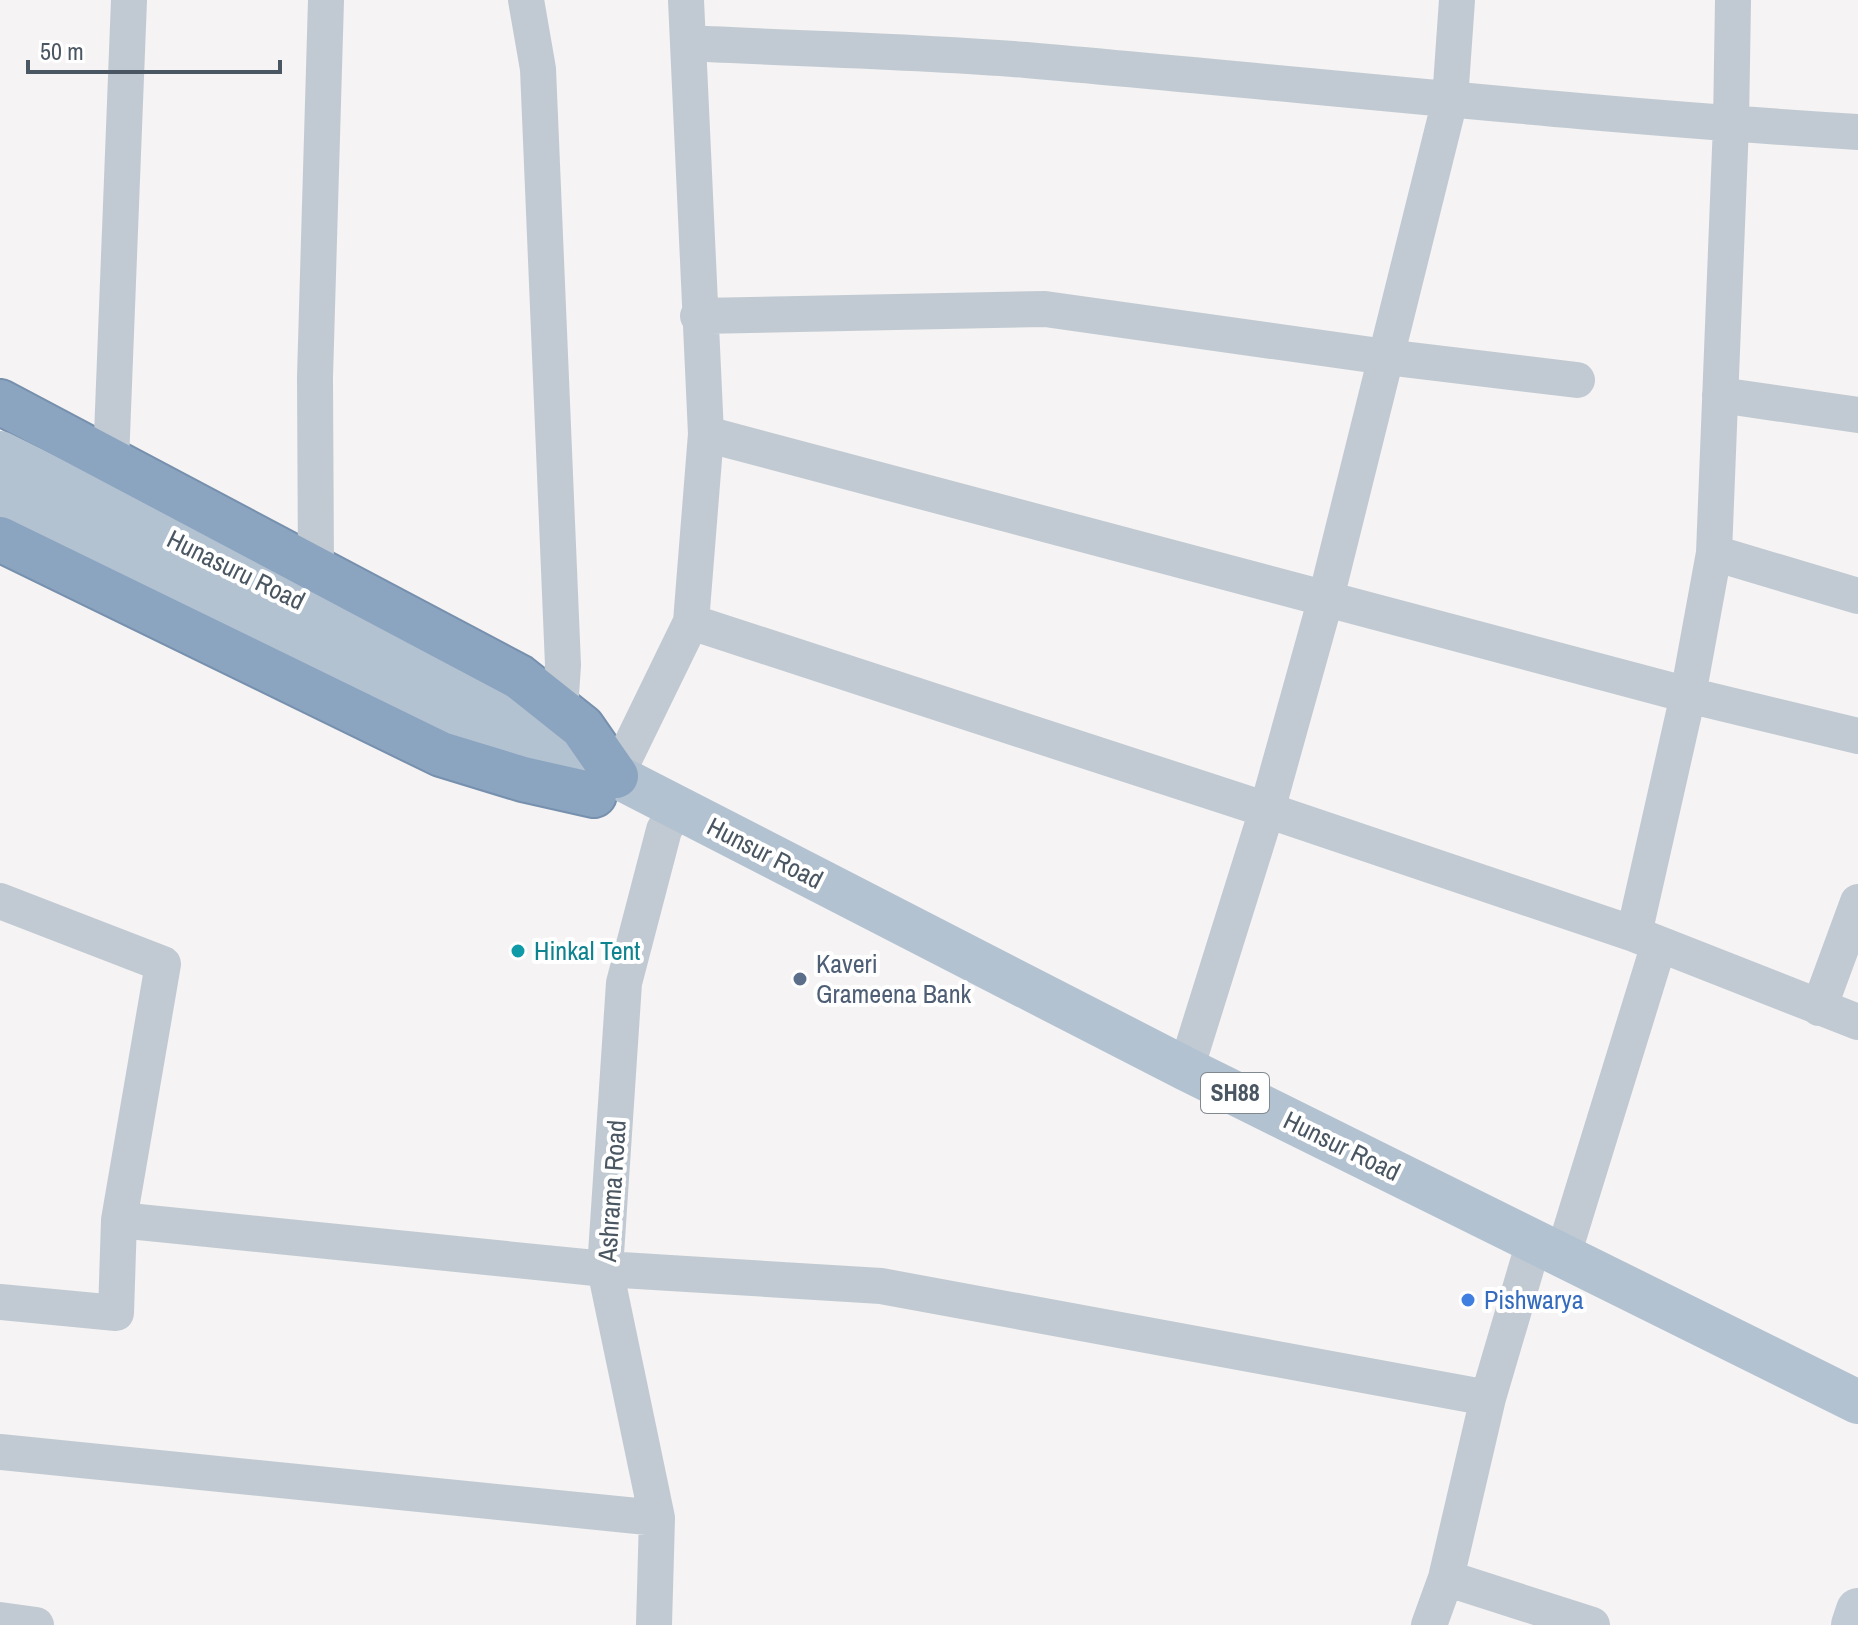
<svg xmlns="http://www.w3.org/2000/svg" width="1858" height="1625" font-family="'Archivo Narrow',sans-serif">
<style>
.lines{fill:none;stroke-linecap:round;stroke-linejoin:round}
.highway-casing{stroke:#7690ad;stroke-width:48}
.street{stroke:#c1cad2;stroke-width:36}
.secondary{stroke:#c1cbd6;stroke-width:44}
.primary{stroke:#b3c2d1;stroke-width:44}
.highway{stroke:#8ba5c1;stroke-width:44}
.culture-dot{fill:#0f9aa8;stroke:#fff;stroke-width:3}
.service-dot{fill:#5c6f8a;stroke:#fff;stroke-width:3}
.shop-dot{fill:#3f7fe0;stroke:#fff;stroke-width:3}
.labels{text-anchor:middle;stroke-width:8;stroke-linejoin:round;paint-order:stroke}
.shield{fill:#fff;stroke:#808990;stroke-width:2}
.shield-label{font-size:24px;font-weight:bold;fill:#4a5661}
.street-label{font-size:26px;fill:#4a5661;stroke:#fff}
.culture-label{font-size:26px;fill:#0d838f;stroke:#fff;text-anchor:start}
.service-label{font-size:26px;fill:#4e5e75;stroke:#fff;text-anchor:start}
.shop-label{font-size:26px;fill:#366cbe;stroke:#fff;text-anchor:start}
</style>
<rect width="100%" height="100%" fill="#f5f3f3"/>
<g class="lines">
<defs>
<path id="highway" d="M0,402L519,677L582,727L616,776
M0,539L441,754L523,779L594,795"/>
</defs>
<use href="#highway" class="highway-casing"/>
<path class="street" d="M526,0L538,69L563,665L560,709
M688,43C801,49 914,51 1026,60C1304,84 1580,115 1858,132
M698,316L1045,309L1386,357L1577,380
M1720,395L1858,415
M706,434L1688,695L1858,736
M111,461L129,0
M1714,553L1858,596
M316,570L315,377L326,0
M691,622L1267,810L1634,934L1858,1022
M616,776L691,622L706,434L686,0
M0,901L163,964L119,1220L116,1313L0,1302
M1634,934L1688,695L1714,553L1731,124L1733,0
M1819,1008L1858,902
M1186,1069L1267,810L1326,598L1450,100L1457,0
M119,1220L605,1269L881,1286L1488,1398
M1563,1255L1659,944
M0,1452L657,1518
M1446,1578L1592,1625
M0,1620L36,1625
M654,1625L657,1518L605,1269L624,983L664,830L677,808
M1429,1625L1446,1578L1488,1398L1528,1262"/>
<path class="secondary" d="M1853,1625L1858,1610"/>
<path class="primary" d="M0,453L333,618L616,776L1186,1069L1858,1402
M0,495L562,779"/>
<use href="#highway" class="highway"/>
</g>
<circle class="culture-dot" cx="518" cy="951" r="8"/>
<circle class="service-dot" cx="800" cy="979" r="8"/>
<circle class="shop-dot" cx="1468" cy="1300" r="8"/>
<g class="labels">
<rect class="shield" x="1201" y="1073" width="68" height="40" rx="6"/>
<g class="shield-label">
<text x="1235" y="1101">SH88</text>
</g>
<g class="street-label">
<text transform="translate(236 570) rotate(26)" y="9">Hunasuru Road</text>
<text transform="translate(765 853) rotate(27)" y="9">Hunsur Road</text>
<text transform="translate(1342 1146) rotate(26)" y="9">Hunsur Road</text>
<text transform="translate(612 1191) rotate(-86)" y="9">Ashrama Road</text>
</g>
<g class="culture-label">
<text x="534" y="960">Hinkal Tent</text>
</g>
<g class="service-label">
<text x="816" y="973">Kaveri<tspan x="816" dy="30">Grameena Bank</tspan></text>
</g>
<g class="shop-label">
<text x="1484" y="1309">Pishwarya</text>
</g>
</g>
<path d="M28 60v12h252v-12" fill="none" stroke="#4a5661" stroke-width="4"/>
<text x="40" y="60" font-size="24" fill="#4a5661" stroke="#ffffff" stroke-width="6" paint-order="stroke">50 m</text>
</svg>
